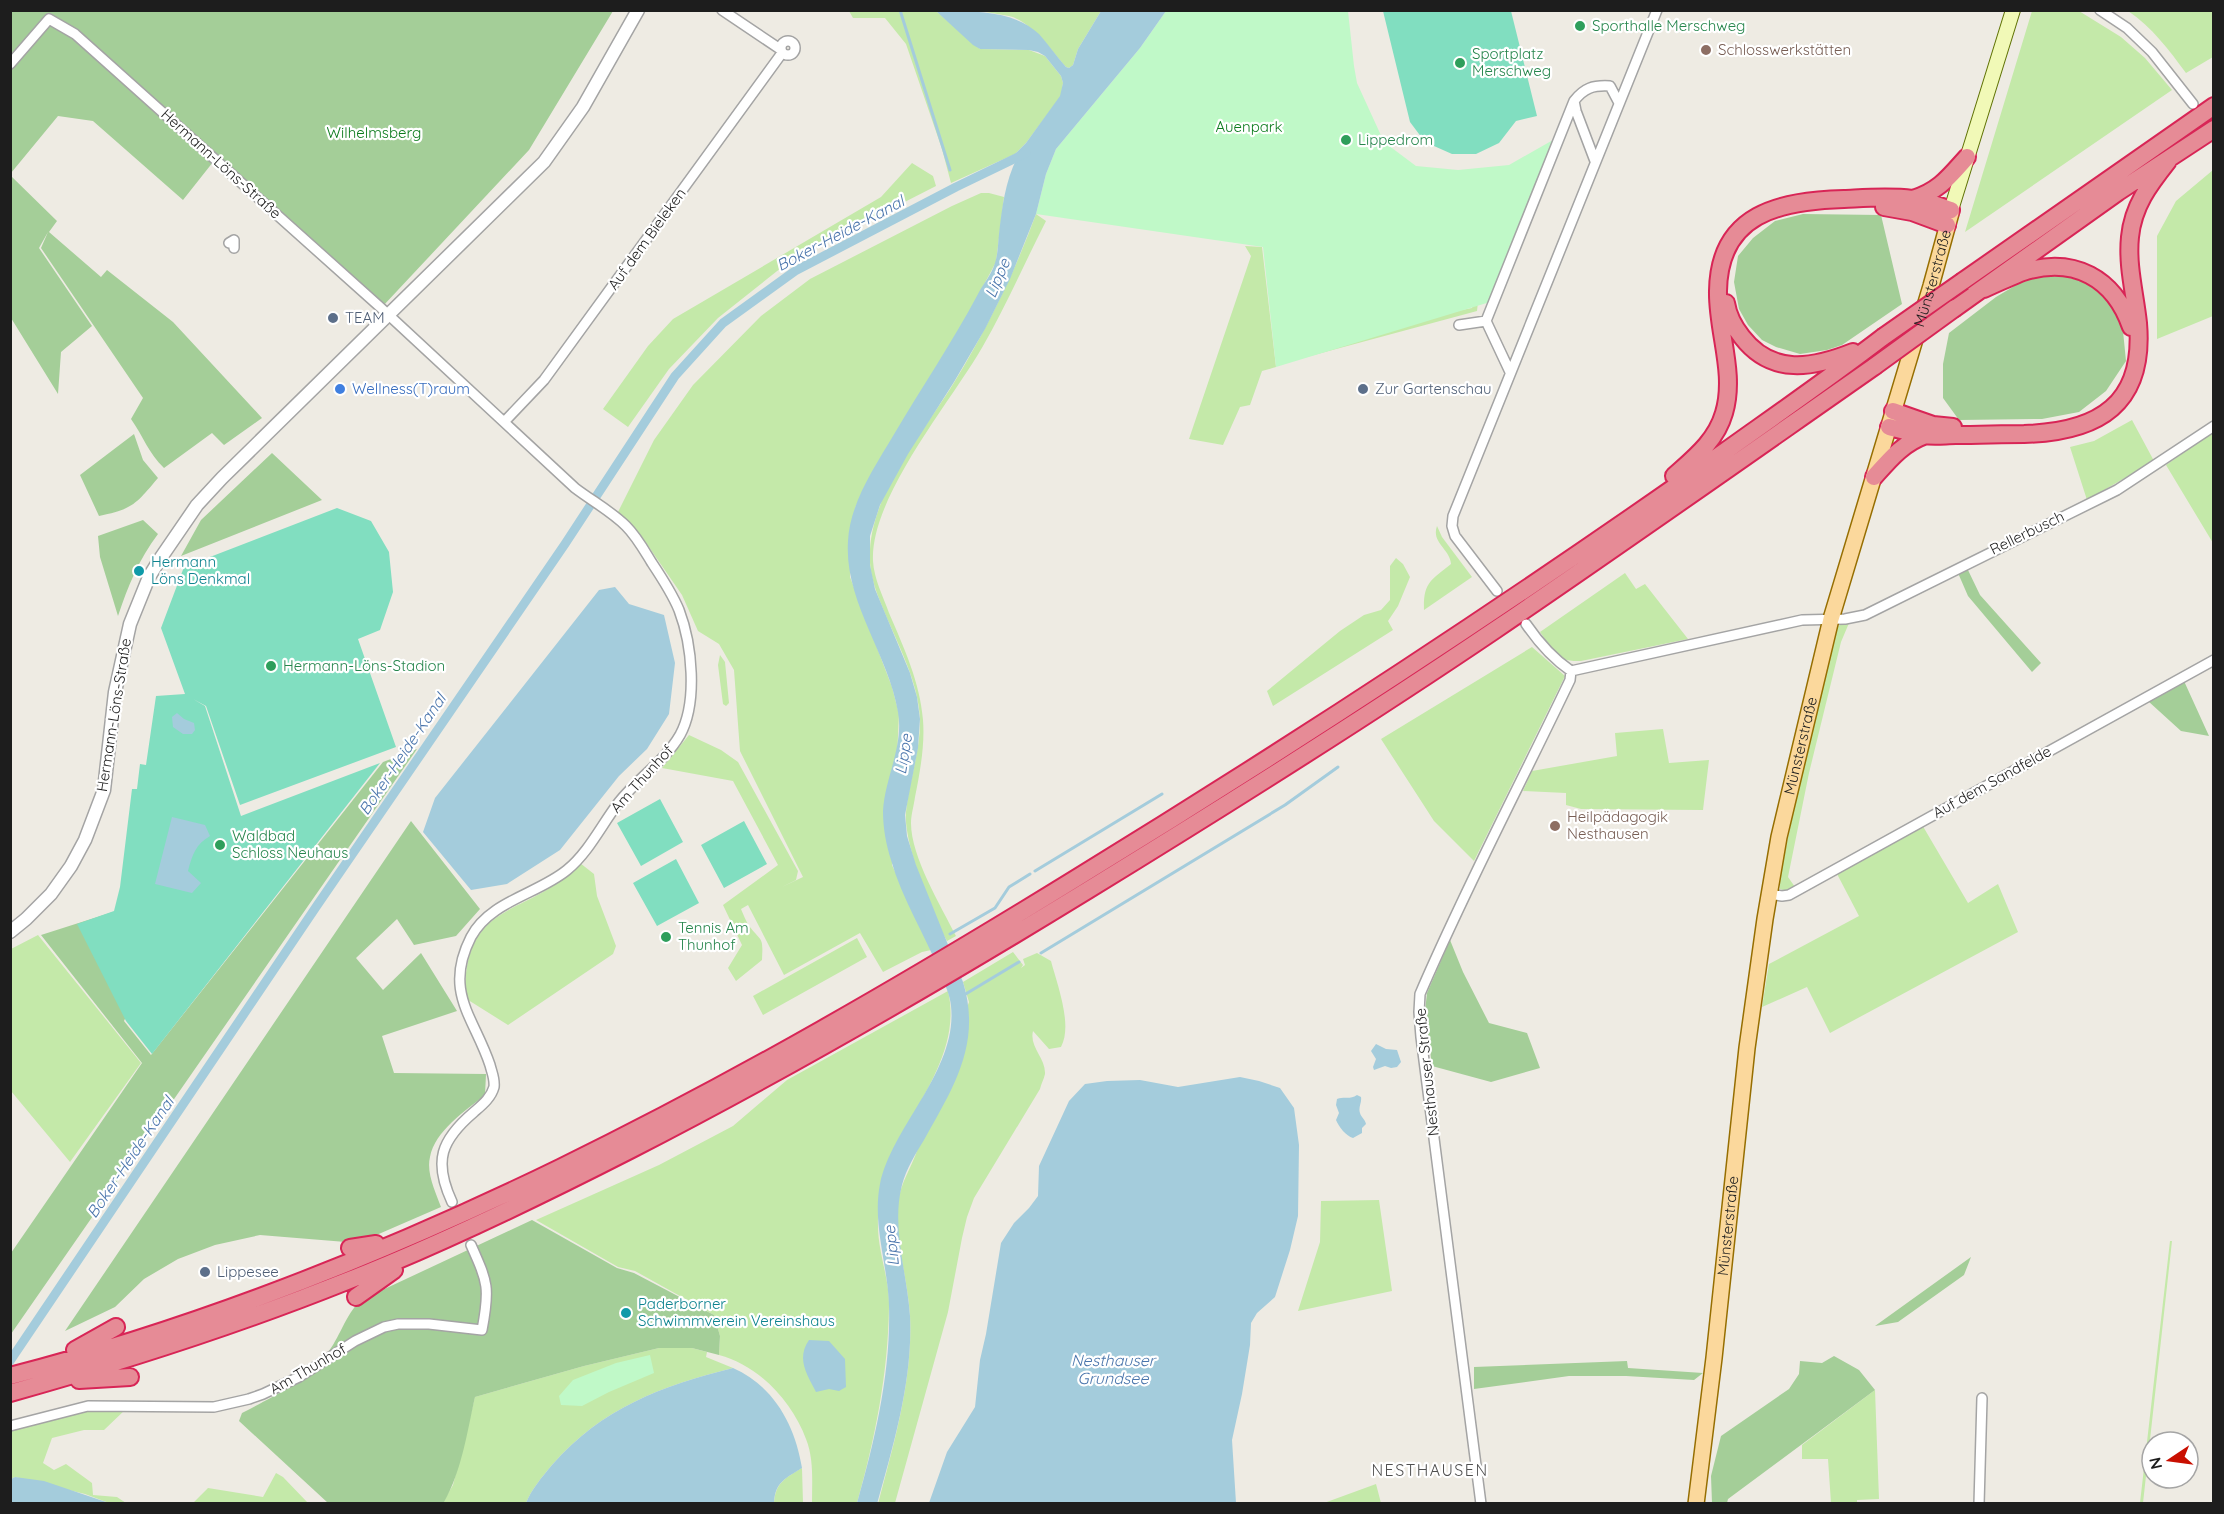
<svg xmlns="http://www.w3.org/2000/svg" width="2224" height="1514" font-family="Quicksand,sans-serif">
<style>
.grass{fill:#c4e9a9}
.forest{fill:#a4ce98}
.park{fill:#c0f9c8}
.pitch{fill:#81dec0}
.water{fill:#a4ccdc}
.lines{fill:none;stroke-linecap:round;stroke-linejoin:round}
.stream{stroke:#a4ccdc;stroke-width:3}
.canal{stroke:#a4ccdc;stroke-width:9}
.minor-casing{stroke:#a4a4a4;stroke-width:12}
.tertiary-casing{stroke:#a4a4a4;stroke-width:15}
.secondary-casing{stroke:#607305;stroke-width:16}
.primary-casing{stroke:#966e01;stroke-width:18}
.motorway-casing{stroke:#d82556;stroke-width:20}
.minor{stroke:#fff;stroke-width:9}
.tertiary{stroke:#fff;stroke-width:12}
.secondary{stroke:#f1f9b7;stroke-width:14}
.primary{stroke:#fbd89c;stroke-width:15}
.motorway{stroke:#e68b96;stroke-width:16}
.motorway-bridge-casing{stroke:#d82556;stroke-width:20;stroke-linecap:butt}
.motorway-bridge{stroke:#e68b96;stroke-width:16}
.leisure-dot{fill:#2e9e5b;stroke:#fff;stroke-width:2}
.education-dot{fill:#8d6e63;stroke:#fff;stroke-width:2}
.service-dot{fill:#5c6f8a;stroke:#fff;stroke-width:2}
.shop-dot{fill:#3f7fe0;stroke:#fff;stroke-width:2}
.culture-dot{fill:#0f9aa8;stroke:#fff;stroke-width:2}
.labels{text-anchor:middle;stroke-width:4.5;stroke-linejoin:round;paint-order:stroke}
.leisure-label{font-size:15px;fill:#27864d;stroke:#fff;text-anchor:start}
.education-label{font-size:15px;fill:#785e54;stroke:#fff;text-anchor:start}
.park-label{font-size:15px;fill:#0c7b1d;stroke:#fff}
.street-label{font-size:15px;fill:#1d1d1d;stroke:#fff}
.service-label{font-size:15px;fill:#4e5e75;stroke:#fff;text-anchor:start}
.shop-label{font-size:15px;fill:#366cbe;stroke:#fff;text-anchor:start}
.culture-label{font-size:15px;fill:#0d838f;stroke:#fff;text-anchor:start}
.water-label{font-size:16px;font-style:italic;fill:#4a75ac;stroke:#fff}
.neighbourhood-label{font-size:16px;letter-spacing:1.5px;fill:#505050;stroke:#fff}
</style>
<rect width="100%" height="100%" fill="#eeebe3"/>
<path class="grass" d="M849,11H936L980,49L1029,50L1045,56L1061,76L1063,83L1061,96L1026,143L1015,154L951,183L942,149L906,44L885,18H853Z
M980,11H1101L1078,49L1073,65L1069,68L1066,67C1052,51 1031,21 1009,16C999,14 990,13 980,11Z
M2032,11H2079L2121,37L2145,58L2172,90L1965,232Z
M2128,11H2213V57L2186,73C2169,50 2152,27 2128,11Z
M912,163L933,176L936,186L791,260L718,318L669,369L628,427L603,409L648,346L673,319L881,197Z
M2213,170V316L2157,339V236L2176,201Z
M981,193H989L1004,197L996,262L964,322L876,466L855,508L850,577L892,687L899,714L892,865L931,950L922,952L883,972L860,933L784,975L748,905L741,909C743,914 746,921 749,926C763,943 763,937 762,960L736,981L728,968L742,945L723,905L778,865L733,781L662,768L689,735L721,750L738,762L798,871L796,880L782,887L803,877L740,751L734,670L719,644L698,631L682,595L642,537L618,512L654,440L693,385L761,316L810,279L952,206Z
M1036,214L1046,221C1025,262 1006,306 983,346C951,402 870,497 873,561C874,579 883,596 889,613C904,648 920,682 923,720C925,745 920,772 915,797C914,805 911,815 911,823C911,857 941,906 956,936L947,941C932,914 903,842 906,812C909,780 921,750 920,718C918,681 898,645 884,611C878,596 871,580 870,563C866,497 922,435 955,381C987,328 1015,272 1036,214Z
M1245,246L1262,247L1276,367L1262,371L1250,405L1240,407L1223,445L1189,439L1251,256Z
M1474,301L1478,302L1477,311L1288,362L1411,320L1472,308Z
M2132,420L2154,461L2087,500L2070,447L2094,441Z
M2211,433L2214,437L2213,543L2166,465Z
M1437,526L1442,537L1472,577L1424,610C1423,583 1431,580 1451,564C1450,549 1431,543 1437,526Z
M1396,558L1403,564L1410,577L1398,606L1388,621L1393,630L1273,706L1267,691L1340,631L1364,615L1381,610L1390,600V566Z
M1625,573L1636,589L1645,584L1688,639L1581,661C1555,662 1554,651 1540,632Z
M1843,623H1849L1841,642L1809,773L1788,877L1795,887L1786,891L1780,889V877L1807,745L1837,627Z
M1532,647L1565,676L1474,861L1434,821L1381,739Z
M720,655L725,662L729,703L726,706L723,704L718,665Z
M1663,729L1669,763L1709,760L1703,810L1581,809L1566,805V793L1523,791L1532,771L1617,756L1615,733Z
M1921,823L1968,903L1998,884L2018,932L1830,1033L1807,987L1762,1007L1769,964L1859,916L1836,872Z
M580,863L594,874L597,896L616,946L613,954L508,1025L465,998C463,896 528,920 580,863Z
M38,935L141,1063L70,1162L11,1091V949Z
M857,938L867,957L763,1015L753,996Z
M1013,952L1023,965L1021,968L1025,965L1023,959L1037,953L1051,961C1057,984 1073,1025 1061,1047L1049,1049L1033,1031C1029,1047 1046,1058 1045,1074C1044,1079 1041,1084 1040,1089L974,1198L967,1217L962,1238L948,1312L895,1503L878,1504C894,1443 913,1379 910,1316C908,1280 894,1237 898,1203C900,1183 912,1167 918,1148C936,1099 952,1050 969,1002L963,982Z
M948,991C959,1037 933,1080 911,1119C905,1130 895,1142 892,1155C888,1171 877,1210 878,1226C878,1253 890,1280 889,1307C888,1374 875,1439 857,1503H812C812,1482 814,1459 806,1439C792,1401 758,1365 719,1355L720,1336L714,1315L635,1271L618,1267L536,1220L659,1165L733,1126L787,1080Z
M1379,1200L1392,1291L1298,1311L1320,1242L1321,1201Z
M2170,1241H2172L2143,1503H2140Z
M659,1348H692L707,1352L706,1357L733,1368C661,1386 602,1408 552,1465C542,1477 531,1490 526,1503L443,1502L453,1485L475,1397L584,1366Z
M1875,1390L1879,1499L1857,1500V1503H1831L1828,1459H1802V1445Z
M126,1409L104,1430H84L52,1438L43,1463L54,1470L66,1464L92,1483L93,1495L117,1497L126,1503H109L85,1494L15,1477L11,1479V1430L87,1410Z
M802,1468L803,1503L774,1504C775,1483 785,1478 802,1468Z
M276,1473L283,1477L308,1503H193L208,1488L263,1497Z
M1376,1484L1381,1503H1324Z"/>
<path class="forest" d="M11,11H613L529,150L383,306L217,157L183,200L93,121L58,116L11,173Z
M11,176L57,221L49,232L101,277L107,270L173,322L262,418L224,445L212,433L164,468C149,454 143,436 131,419L143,398L41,248L48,232L39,248L92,326L61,352L58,394L11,318Z
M1803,214L1881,215L1902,304L1842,345L1827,350L1800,354L1776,347L1762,340L1748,325L1739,309L1734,282L1738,256L1753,238L1775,221Z
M2059,275L2089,283L2106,296L2116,310L2123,331L2126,361L2106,391L2079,412L2042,419L1959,420L1943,398V364L1949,333L1996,297L2028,278Z
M134,434L143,460L158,478C136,504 133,509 99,516L80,475Z
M272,453L322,500L181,556L201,520Z
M143,520L158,534C139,559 128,586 118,616L100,557L98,536Z
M1967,568L1980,595L2041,663L2032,672L1968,596L1958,573Z
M2184,681L2209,736L2181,731L2148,701Z
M417,749L11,1334V1253L142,1063L41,935L113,912L154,955L124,1021L151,1055L383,762Z
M411,821L480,909L456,936L414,945L397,919L356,958L383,990L421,953L457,1011L382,1036L394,1073L486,1074L485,1095C465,1111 435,1131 430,1157C426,1173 436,1193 441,1207L358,1243L260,1235L215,1245L178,1259L144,1279L115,1307L65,1331Z
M1450,940L1463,972L1489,1023L1527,1033L1540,1068L1491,1082L1432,1066L1425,1011L1427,993Z
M532,1220L617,1268L634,1273L714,1315L720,1336L719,1355L692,1348H659L584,1366L475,1397C467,1432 462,1470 444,1502L446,1503H328L239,1421L242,1413C272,1397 304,1383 326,1355C340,1338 345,1315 361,1300Z
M1971,1257L1964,1275L1898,1322L1875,1326Z
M1834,1356L1859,1370L1875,1390L1728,1499L1727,1503H1712L1711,1476L1721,1436L1789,1389L1799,1374L1800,1361L1822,1363Z
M1627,1361L1628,1368L1703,1373L1694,1380L1626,1376H1569L1474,1389V1367Z"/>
<path class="park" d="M1166,11H1348L1354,66L1357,83L1384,142L1416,166L1458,170L1509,165L1553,140L1490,302L1276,367L1263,247L1036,214L1046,174L1056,149L1140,48Z
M650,1355L654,1373L609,1392L582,1406L561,1405L559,1396L573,1380L616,1363Z"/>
<path class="pitch" d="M1383,11H1511L1537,116L1516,121L1499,143L1476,154H1452L1425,142L1410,122Z
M337,508L371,521L389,552L393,592L380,630L358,639L396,747L240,805L206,706L193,699L205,706L241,816L380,763L152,1054L126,1021L77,924L114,911L120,887L132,789H137L140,764L146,765L156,696L185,694L161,628L184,567Z
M660,799L683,842L641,866L617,823Z
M744,821L767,864L724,888L701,845Z
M676,859L699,903L657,926L633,883Z"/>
<path class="water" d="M936,11C969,11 1013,9 1039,34C1048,44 1057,57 1066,67L1069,68L1073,65L1078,49L1101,11H1166L1140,48L1056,149L1046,174L1036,214L1010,279L985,329L954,382L908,454L880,505L870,536V565L875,589L910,673L917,697L920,719L918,748L905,815L907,836L916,865L963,982C982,1044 953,1088 924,1140C916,1153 906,1169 902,1185C891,1227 907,1272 910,1316C913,1379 894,1443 877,1504L857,1503C875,1440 891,1372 889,1306C888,1265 872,1225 880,1184C892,1126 958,1070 951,1006C950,994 944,983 940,972C925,935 902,899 891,860C886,844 883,828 883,811C885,777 904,746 898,712C888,653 844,602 848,541C850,503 874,468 893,436C921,388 952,343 978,294C983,284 992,274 995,263C998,254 998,243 999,234C1002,208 1005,182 1017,158L1015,154L1026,143L1060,96L1063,83L1061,76L1045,56L1038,52L1029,50L980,49L973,45Z
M615,587L629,604L664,615L675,663L669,714L647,749L619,776L560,850L507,884L471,890L423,832L435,798L599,590Z
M177,713L184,719L194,723L195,730L192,734H183L173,727L172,717Z
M172,817L205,825L210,836C196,844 192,855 188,871L201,883L192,893L155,884Z
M1376,1044L1386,1049L1397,1050L1401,1062L1397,1067L1391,1068L1385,1066L1374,1070L1373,1067L1376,1059L1371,1051Z
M1240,1077L1259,1081L1280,1088L1294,1108L1299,1145L1298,1216L1290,1250L1275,1297L1257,1313L1251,1323L1250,1345L1242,1394L1232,1440L1236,1503H929L947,1452L975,1407L980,1360L986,1334L1001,1243L1014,1223L1029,1208L1038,1196L1039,1166L1069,1101L1085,1084L1107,1081L1140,1080L1178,1087Z
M1357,1095L1361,1097C1362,1103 1358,1107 1360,1113C1361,1117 1365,1119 1366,1124L1362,1128V1133L1353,1138C1346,1136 1339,1127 1336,1120L1339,1113L1336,1105L1337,1099C1345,1096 1350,1100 1357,1095Z
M809,1340L829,1341L845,1359L846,1387L839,1391L829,1389L816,1392C807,1374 796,1359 809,1340Z
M733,1368C774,1386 795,1425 802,1468C786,1478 775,1482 774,1503H526C531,1490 542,1477 552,1465C602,1408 661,1386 733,1368Z
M15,1477L44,1481L109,1503H11V1479Z"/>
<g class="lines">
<path class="stream" d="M900,10L950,170
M1035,871L1162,794
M950,934L995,908L1009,887L1030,874
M1041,953L1285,805L1338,767
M964,995L1019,962"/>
<path class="canal" d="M10,1361L316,907L565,544L675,376L723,323L795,271L956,187L1026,153"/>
<defs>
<path id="minor" d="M722,10L780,49
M2100,10L2127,28L2152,52L2193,104
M781 48a7 7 0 1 1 14 0a7 7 0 1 1-14 0Z
M10,64L49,19L75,34L380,307L575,488C592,501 611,511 626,526C637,537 644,550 652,563C662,578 672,593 679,610C692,644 698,702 680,735C665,761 638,778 619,802C602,824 589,852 567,870C538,894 490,901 471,937C443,992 474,1017 490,1065C492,1073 495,1079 494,1087C491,1098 482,1105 474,1112C441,1140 433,1161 452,1202
M1595,161L1576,111L1574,101C1584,88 1593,85 1610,86L1619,103
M229,243L234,240V248
M1459,325L1486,321
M1510,372L1486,321L1574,101
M505,421L544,380L782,53
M1497,591L1455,536L1452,526L1453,516L1657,10
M1526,624C1539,643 1552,658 1571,671L1802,620L1845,619L1865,615L2117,490L2214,426
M1769,894L1782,896L1789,895L2214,660
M10,1426L88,1406L214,1407L249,1399L263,1394L299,1377L355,1341L384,1327L398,1324H429L482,1330C490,1288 488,1283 471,1245
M1481,1504L1421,1037L1419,1012L1420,994C1466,887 1520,785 1570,680L1571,671
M1979,1504L1982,1398"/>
<path id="tertiary" d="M10,932L26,919L51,894L71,866L85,840L104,790L115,692L130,624L149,577L160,559L197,505L222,478L544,162L583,107L638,10"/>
<path id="secondary" d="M1951,210L2013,10"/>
<g id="primary">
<path id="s1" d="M1696,1504L1714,1358L1747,1048L1765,919L1779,837L1831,619L1931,286L1951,213"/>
</g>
<path id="motorway" d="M1913,199C1939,191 1949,177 1967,157
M1884,207L1912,212L1947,225
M1963,281L2214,106
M1984,289C1997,283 2010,277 2023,272C2074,256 2114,278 2131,327
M1726,303C1728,316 1734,327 1742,337C1772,376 1813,368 1853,352
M1955,308L2118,192L2214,129
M1893,411L1933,425L1953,427
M1889,427C1901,430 1912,433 1924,435C1934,437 1946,435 1956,435C1979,435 2002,434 2024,434C2099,432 2145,404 2138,323C2135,294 2127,266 2130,237C2133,206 2149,185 2168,161
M1674,476C1694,458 1716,441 1724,413C1736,373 1717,331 1718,291C1719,213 1780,201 1844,199C1866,198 1890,196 1912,199C1925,200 1939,206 1951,210
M1874,477C1890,459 1903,443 1926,435
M350,1248L376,1244
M356,1297L394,1270
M75,1350L116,1327
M10,1376C392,1277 741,1085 1075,879C1287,749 1495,613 1699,470C1760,426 1823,383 1883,337
M79,1380L130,1377
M10,1393C125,1361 237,1325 347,1281C444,1243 538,1197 630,1150C786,1070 938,982 1088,890C1225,806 1362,720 1495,630C1623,543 1749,454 1875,366"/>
</defs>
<use href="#minor" class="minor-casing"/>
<use href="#tertiary" class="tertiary-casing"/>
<use href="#secondary" class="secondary-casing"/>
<use href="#primary" class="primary-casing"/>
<use href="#motorway" class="motorway-casing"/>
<use href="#minor" class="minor"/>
<use href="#tertiary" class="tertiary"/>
<use href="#secondary" class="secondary"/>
<use href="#primary" class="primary"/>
<use href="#motorway" class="motorway"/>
<defs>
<path id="motorway-bridge" d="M1883,337L1963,281
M1875,366L1955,308"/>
</defs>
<use href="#motorway-bridge" class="motorway-bridge-casing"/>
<use href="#motorway-bridge" class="motorway-bridge"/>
</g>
<g class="leisure-dot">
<circle cx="1580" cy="26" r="6"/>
<circle cx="1460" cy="63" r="6"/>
<circle cx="1346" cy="140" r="6"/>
<circle cx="271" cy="666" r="6"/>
<circle cx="220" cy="845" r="6"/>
<circle cx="666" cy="937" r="6"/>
</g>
<g class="education-dot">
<circle cx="1706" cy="50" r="6"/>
<circle cx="1555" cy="826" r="6"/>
</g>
<g class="service-dot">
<circle cx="333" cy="318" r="6"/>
<circle cx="1363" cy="389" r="6"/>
<circle cx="205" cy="1272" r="6"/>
</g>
<circle class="shop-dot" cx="340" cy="389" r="6"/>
<g class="culture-dot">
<circle cx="139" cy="571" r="6"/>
<circle cx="626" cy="1313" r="6"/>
</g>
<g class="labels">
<g class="leisure-label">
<text x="1592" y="31">Sporthalle Merschweg</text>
<text x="1472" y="59">Sportplatz<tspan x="1472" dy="17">Merschweg</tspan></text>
<text x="1358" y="145">Lippedrom</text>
<text x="283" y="671">Hermann-Löns-Stadion</text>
<text x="232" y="841">Waldbad<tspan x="232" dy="17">Schloss Neuhaus</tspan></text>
<text x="678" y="933">Tennis Am<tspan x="678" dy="17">Thunhof</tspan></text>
</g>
<g class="education-label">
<text x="1718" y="55">Schlosswerkstätten</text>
<text x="1567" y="822">Heilpädagogik<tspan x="1567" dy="17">Nesthausen</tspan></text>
</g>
<g class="park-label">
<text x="1249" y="132">Auenpark</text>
<text x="374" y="138">Wilhelmsberg</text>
</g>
<g class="street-label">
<text transform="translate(221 164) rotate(42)" y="5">Hermann-Löns-Straße</text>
<text transform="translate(647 239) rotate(-54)" y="5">Auf dem Bieleken</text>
<text dy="5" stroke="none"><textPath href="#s1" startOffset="1252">Münsterstraße</textPath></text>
<text transform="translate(2027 533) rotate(-26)" y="5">Rellerbusch</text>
<text transform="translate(114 715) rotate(-81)" y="5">Hermann-Löns-Straße</text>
<text dy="5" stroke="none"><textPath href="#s1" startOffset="766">Münsterstraße</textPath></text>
<text transform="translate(642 779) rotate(-48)" y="5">Am Thunhof</text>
<text transform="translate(1992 782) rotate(-29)" y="5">Auf dem Sandfelde</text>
<text transform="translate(1427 1072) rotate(-96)" y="5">Nesthauser Straße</text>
<text dy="5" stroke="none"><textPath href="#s1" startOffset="280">Münsterstraße</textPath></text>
<text transform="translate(308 1369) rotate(-30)" y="5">Am Thunhof</text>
</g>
<g class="service-label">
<text x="345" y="323">TEAM</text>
<text x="1375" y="394">Zur Gartenschau</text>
<text x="217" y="1277">Lippesee</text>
</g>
<g class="shop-label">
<text x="352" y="394">Wellness(T)raum</text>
</g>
<g class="culture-label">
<text x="151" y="567">Hermann<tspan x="151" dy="17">Löns Denkmal</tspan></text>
<text x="638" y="1309">Paderborner<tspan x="638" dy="17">Schwimmverein Vereinshaus</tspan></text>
</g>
<g class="water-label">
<text transform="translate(840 233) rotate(-28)" y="6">Boker-Heide-Kanal</text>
<text transform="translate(997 278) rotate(-67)" y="6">Lippe</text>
<text transform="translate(402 754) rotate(-56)" y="6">Boker-Heide-Kanal</text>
<text transform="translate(903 754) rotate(-81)" y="6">Lippe</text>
<text transform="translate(130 1157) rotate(-56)" y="6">Boker-Heide-Kanal</text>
<text transform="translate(891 1246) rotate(-96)" y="6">Lippe</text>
<text x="1113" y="1366">Nesthauser<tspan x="1113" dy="18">Grundsee</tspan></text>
</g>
<g class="neighbourhood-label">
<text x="1430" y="1476">NESTHAUSEN</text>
</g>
</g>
<rect width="2224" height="1514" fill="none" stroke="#1d1d1d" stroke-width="24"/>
<g transform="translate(2170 1460) rotate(257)"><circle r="28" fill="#ffffff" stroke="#a5a5a5" stroke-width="1.5"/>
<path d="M0-4.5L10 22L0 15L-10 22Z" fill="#c90f01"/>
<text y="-9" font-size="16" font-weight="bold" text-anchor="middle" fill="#1d1d1d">N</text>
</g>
</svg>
